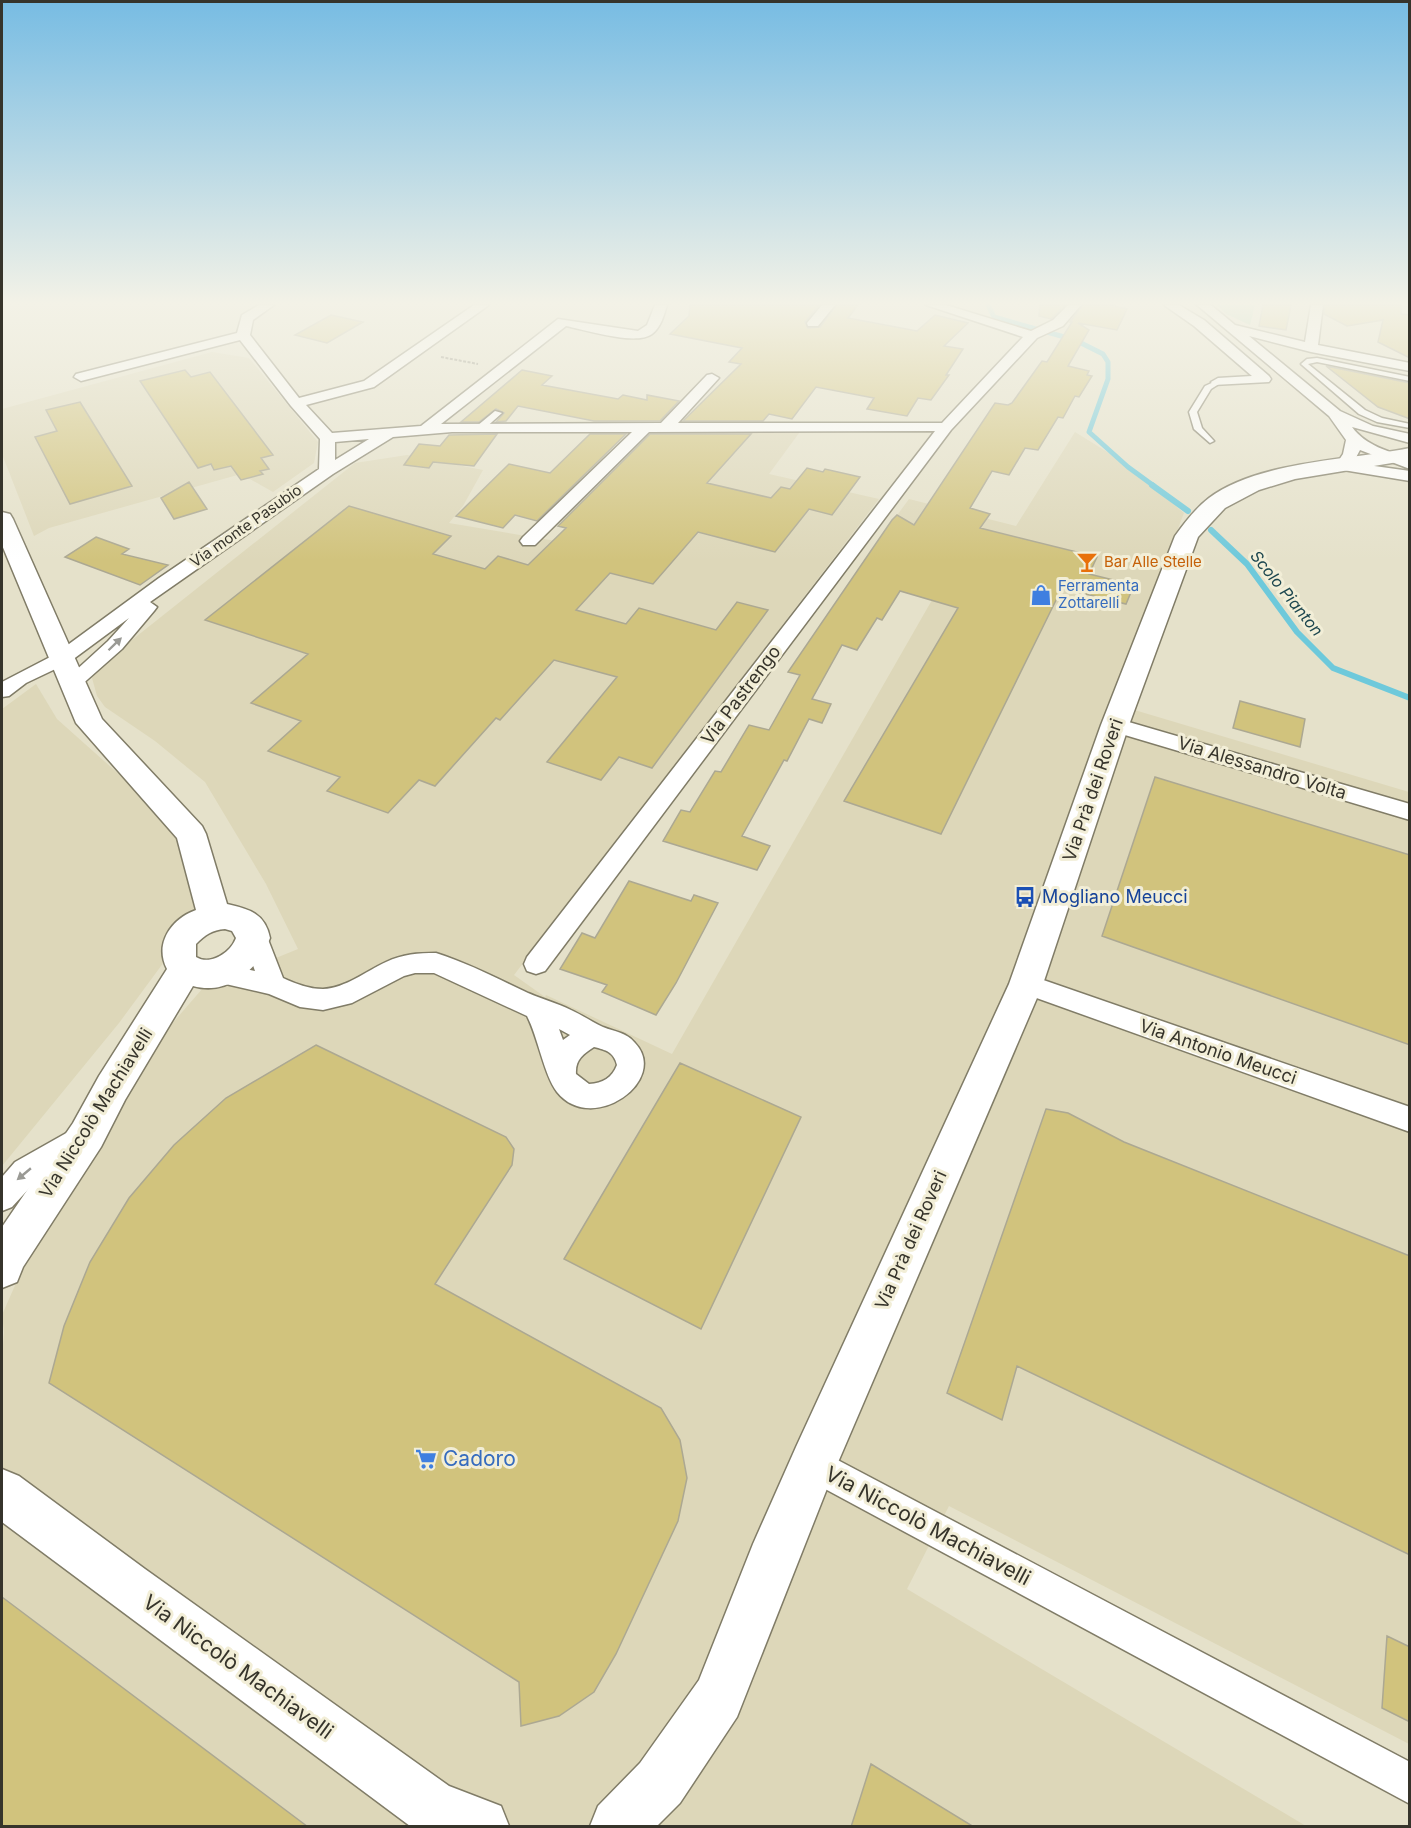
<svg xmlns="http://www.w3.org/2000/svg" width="1411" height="1828" font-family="Inter,sans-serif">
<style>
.built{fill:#ddd7b9}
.green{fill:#a6d4af}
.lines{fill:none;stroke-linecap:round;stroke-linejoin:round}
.stream-far1{stroke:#6ec9db;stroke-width:5}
.stream{stroke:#6ec9db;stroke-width:6}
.building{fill:#d1c37d;stroke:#aca892;stroke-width:1.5}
.lane-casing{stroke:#807c67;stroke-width:3}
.street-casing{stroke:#807c67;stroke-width:3}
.secondary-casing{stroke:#807c67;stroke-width:3}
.path{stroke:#898676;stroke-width:2;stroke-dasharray:3 1.5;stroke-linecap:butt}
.lane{fill:#fff;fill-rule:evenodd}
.street{fill:#fff;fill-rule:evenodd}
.secondary{fill:#fff;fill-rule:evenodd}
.oneway{fill:#9a9a95}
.labels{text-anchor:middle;stroke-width:6;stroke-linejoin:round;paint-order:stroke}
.far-street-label{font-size:15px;fill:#36342b;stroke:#f2eed7}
.far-food-label{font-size:15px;fill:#c56008;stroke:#f2eed7;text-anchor:start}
.far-shop-label{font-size:15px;fill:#366cbe;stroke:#f2eed7;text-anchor:start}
.far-water-label{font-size:16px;font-style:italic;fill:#1d474f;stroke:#f2eed7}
.street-label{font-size:18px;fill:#36342b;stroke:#f2eed7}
.transit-label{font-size:18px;fill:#164399;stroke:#f2eed7;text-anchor:start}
.near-shop-label{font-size:21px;fill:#366cbe;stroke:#f2eed7;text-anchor:start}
.near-street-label{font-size:21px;fill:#36342b;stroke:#f2eed7}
</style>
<rect width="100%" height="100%" fill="#e5e1ca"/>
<path class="built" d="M212,352L249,358L318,442L314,463L273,492L241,474L49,528L34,536L2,454V409Z
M802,429L769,474L879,499L514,975L545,997L546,995L672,1054L940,586L860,566L909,499L1016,526L1075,432L1125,463L1184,513L1111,703L1409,792V1744L949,1506L907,1589L1306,1826H2V1358L4,1332L2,1315L42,1224L137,1064L203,988L298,949L266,884L205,782L155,741L105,707L97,696L92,678L103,663L355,463L407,455L483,470L463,506L449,523L562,542L682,434Z
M36,684L57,719L141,794L191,849L203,909L119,1023L2,1166V709Z"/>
<path class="green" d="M1217,305H1255L1250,325L1226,314Z"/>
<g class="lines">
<path class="stream-far1" d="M988,305L994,317L1075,340L1103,354L1108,362V379L1089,432L1128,467L1154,486"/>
<path class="stream" d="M1152,485L1188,511
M1211,530L1247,564L1297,632L1333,668L1410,698"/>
</g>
<path class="building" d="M690,305H819L805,322L808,328L820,327L837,305H858L848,318L917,331L935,315L968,323L944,346L963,349L946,375H949L931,400L918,398L907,416L867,409L874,398L816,387L792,419L769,414L763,421H683L741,364L729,362L742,348L670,334L689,316Z
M1040,305H1065L1051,319L1039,316Z
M1083,305H1110L1127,309L1117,330L1078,323L1089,330L1068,366L1089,371L1087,375L1092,376L1079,397L1075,396L1063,418L1058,417L1038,450L1025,448L1009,475L992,471L970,508L990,514L980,528L1097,557L1089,574L1134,585L1126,604L1062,588L941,834L844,801L958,608L900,591L882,620L877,618L857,650L842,645L812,699L831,704L822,723L809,719L787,761L784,760L742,836L770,846L757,870L663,841L681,810L690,812L715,771L721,772L749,725L769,730L800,675L788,672L892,520L897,515L914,525L995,403L1008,405L1012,403L1042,361L1047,362L1072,322H1070Z
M1263,305H1291L1286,330L1259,326Z
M1325,305H1401V314L1410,315V358L1378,342L1383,320L1347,326L1324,314Z
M331,315L363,322L327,343L295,335Z
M1326,366L1410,383V419L1378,407Z
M185,370L191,377L210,372L273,455L261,458L269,469L260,471L263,474L241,480L231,466L214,470L211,464L198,468L140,381Z
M522,370L552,376L542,385L618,399L623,395L647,400V395L679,401L660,421H594L518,406L506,421L496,422L504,413L496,409L479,422H461Z
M80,402L132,486L70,504L35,437L57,431L46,410Z
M497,434L474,466L433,462L429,468L404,465L419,444L440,446L449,435Z
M590,434H626L537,521L515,515L503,528L456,516L509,464L550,473Z
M650,434H751L707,483L771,498L781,487L790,489L807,468L823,472L825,469L860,477L832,515L809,509L775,552L698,532L653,584L610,573L576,610L626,624L639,608L716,630L737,602L768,610L652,768L619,757L601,780L547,762L617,677L554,660L500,720L496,718L435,786L419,780L388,813L327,791L340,777L268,751L301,721L251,703L308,654L205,620L349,506L451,536L433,554L485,569L498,556L528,565L566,528L558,526Z
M189,482L207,509L174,519L161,498Z
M96,537L129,549L122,554L168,565L140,585L65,557Z
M1240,701L1305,719L1300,747L1233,728Z
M1155,777L1410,855V1045L1102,936Z
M629,881L691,901L694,895L718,903L676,983L656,1015L602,992L607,985L560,969L582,933L595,938Z
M316,1045L506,1137L514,1149L512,1165L435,1284L661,1408L680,1440L687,1478L678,1521L616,1654L594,1692L559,1716L521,1726L519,1682L49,1383L64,1326L90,1262L129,1198L174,1145L226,1098Z
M680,1063L801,1117L701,1329L564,1259Z
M1046,1109L1068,1113L1124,1142L1410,1256V1555L1017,1366L1002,1420L947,1393Z
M2,1597L308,1827H2Z
M1387,1636L1410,1647V1722L1382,1708Z
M871,1764L974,1827H851Z"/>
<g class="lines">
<defs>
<path id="lane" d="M1317,358L1410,377V381L1317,362L1308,364L1365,410L1382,418L1410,424V428L1377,422L1359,414L1301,364L1307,359Z
M1216,381L1222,382L1211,389L1197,412L1202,428L1214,441L1210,443L1194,429L1189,412L1205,386Z
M495,411L502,413L483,430H477V426Z"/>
<path id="street" d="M259,305H274L253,320L250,335L299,398L364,381L474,305H489L374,387L306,405L332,433L421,426L558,319L638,331L647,325L655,305H667C664,315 661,327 652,334C636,346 586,330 566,326L441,424L661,423L707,375L712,374L719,378L678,423H942L1023,337L926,305H946L1031,331L1053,320L1068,305H1081L1063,326L1037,338L951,430L545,971L536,974L527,971L524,964L527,957L935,431L649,432L535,545H523L520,541L523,537L632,432H452L393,437L333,474L150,602L157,607L154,611L122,649L79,687L72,689L65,687L62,683L108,641L129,618L68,663L26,683L9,696L2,697V682L54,655L159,578L319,469L320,439L291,406L240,340L81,381L74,377L76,374L237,333L242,315ZM369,439L335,460V442Z
M822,305H835L818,326H808L807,323Z
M1164,305H1179L1204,320L1269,376L1271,379L1269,382L1213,385L1211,382L1218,378L1252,376L1194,326Z
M1197,305H1211L1235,325L1305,342L1311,305H1323L1318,345L1410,363V371L1311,352L1249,336L1340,411L1373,426L1410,434V443L1352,427C1366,446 1388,451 1410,459V469L1360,450L1353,463L1410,471V481L1337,469L1335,466L1343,454L1346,440L1329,416Z
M1115,718L1410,804V820L1108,730L1105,725L1108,720Z
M253,921L262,924L283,978C296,984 309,989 323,989C346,988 366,971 386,962C403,954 418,953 436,953C468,963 498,979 528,993C542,999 557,1003 571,1010C582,1015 592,1022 603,1027C615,1032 626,1032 635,1043C670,1080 592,1136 557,1092C544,1075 538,1037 527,1016L434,973H415L404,976L352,1003L323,1010L300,1007L269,994L208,980L204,973L208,966L217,963L255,971L241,931L244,924ZM559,1029L570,1035L563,1040ZM594,1047C606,1050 614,1052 617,1065C612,1078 603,1083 589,1084L576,1074C575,1060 583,1054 594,1047Z
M1026,974L1410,1107V1132L1017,991L1013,984L1017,977Z
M77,1127L87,1131L91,1140L87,1149L35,1182L12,1207L2,1211V1177L15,1162Z
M813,1447L1410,1762V1804L801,1476L796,1464L801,1452Z"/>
<path id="secondary" d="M1410,448V460L1295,479L1259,490L1225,508L1198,537L1129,725L1043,984L830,1481L737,1717L680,1803L657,1826H590L598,1806L640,1763L699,1680L753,1544L796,1447L1009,984L1101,725L1175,536C1185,522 1196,508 1209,498C1258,461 1350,460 1410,448Z
M2,512L10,514L13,519L102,719L202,826L206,834L227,904C249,909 265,913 270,938C259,969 228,996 193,986L125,1100L101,1147L23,1267L17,1282L2,1288V1227L73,1123L99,1076L167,969C154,944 171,919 196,910L177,838L76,723L2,545ZM225,929L232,931L236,938C231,952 211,966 196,957V944C205,935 212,930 225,929Z
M2,1469L19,1476L145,1569L449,1786L501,1806L509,1826H410L2,1522Z"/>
</defs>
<use href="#lane" class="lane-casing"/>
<use href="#street" class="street-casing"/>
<use href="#secondary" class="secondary-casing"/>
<path class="path" d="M441,357L478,364"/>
<use href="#lane" class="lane"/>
<use href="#street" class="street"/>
<use href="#secondary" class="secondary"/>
</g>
<defs><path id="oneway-solid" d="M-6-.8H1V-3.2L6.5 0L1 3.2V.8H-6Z" transform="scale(1.5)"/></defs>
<g class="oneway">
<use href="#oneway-solid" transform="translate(115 644) rotate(-44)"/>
<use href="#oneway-solid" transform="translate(24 1174) rotate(140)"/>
</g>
<linearGradient id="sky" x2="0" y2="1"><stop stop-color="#77bce3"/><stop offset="0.54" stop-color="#f3f2e7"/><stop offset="1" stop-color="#f3f2e7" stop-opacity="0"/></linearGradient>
<rect width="1411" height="561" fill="url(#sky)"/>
<defs>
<symbol id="bar-bare" viewBox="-9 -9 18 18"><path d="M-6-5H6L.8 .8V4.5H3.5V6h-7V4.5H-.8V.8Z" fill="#e8710a" stroke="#f2eed7" stroke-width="2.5" paint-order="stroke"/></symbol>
<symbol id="shop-bare" viewBox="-9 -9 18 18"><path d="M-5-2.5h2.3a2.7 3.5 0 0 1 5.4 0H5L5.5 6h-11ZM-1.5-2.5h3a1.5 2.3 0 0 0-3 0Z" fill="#3f7fe0" stroke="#f2eed7" stroke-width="2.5" paint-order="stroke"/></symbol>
<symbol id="bus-bare" viewBox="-9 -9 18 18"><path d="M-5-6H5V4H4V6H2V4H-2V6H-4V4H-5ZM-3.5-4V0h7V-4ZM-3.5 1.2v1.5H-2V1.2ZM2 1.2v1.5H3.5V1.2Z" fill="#1a4fb4" stroke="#f2eed7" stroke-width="2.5" paint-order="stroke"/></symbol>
<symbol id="supermarket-bare" viewBox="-9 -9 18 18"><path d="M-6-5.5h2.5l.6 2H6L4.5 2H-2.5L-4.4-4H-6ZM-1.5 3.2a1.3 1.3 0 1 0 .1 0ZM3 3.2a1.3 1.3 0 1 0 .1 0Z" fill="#3f7fe0" stroke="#f2eed7" stroke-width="2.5" paint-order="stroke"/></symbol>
</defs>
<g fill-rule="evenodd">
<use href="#bar-bare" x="1072" y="547" width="30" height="30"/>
<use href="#shop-bare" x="1026" y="580" width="30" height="30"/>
<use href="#bus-bare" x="1010" y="882" width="30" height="30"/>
<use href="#supermarket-bare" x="411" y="1444" width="30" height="30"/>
</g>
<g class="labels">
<g class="far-street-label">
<text transform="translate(246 526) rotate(-35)" y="5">Via monte Pasubio</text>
</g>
<g class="far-food-label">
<text x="1104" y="567">Bar Alle Stelle</text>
</g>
<g class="far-shop-label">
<text x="1058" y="591">Ferramenta<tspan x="1058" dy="17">Zottarelli</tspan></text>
</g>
<g class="far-water-label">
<text transform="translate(1287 593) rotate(51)" y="6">Scolo Pianton</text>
</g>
<g class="street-label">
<text transform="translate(741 695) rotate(-53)" y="6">Via Pastrengo</text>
<text transform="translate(1262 768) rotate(17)" y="6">Via Alessandro Volta</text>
<text transform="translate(1093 790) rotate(-71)" y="6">Via Prà dei Roveri</text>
<text transform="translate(1218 1052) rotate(19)" y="6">Via Antonio Meucci</text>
<text transform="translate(96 1113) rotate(-58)" y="6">Via Niccolò Machiavelli</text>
<text transform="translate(911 1240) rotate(-66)" y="6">Via Prà dei Roveri</text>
</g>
<g class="transit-label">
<text x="1042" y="903">Mogliano Meucci</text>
</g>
<g class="near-shop-label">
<text x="443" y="1466">Cadoro</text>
</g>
<g class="near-street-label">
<text transform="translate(928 1526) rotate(28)" y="7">Via Niccolò Machiavelli</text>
<text transform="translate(238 1667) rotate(36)" y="7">Via Niccolò Machiavelli</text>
</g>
</g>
<rect width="1411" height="1828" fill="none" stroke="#36342b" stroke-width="6"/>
</svg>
